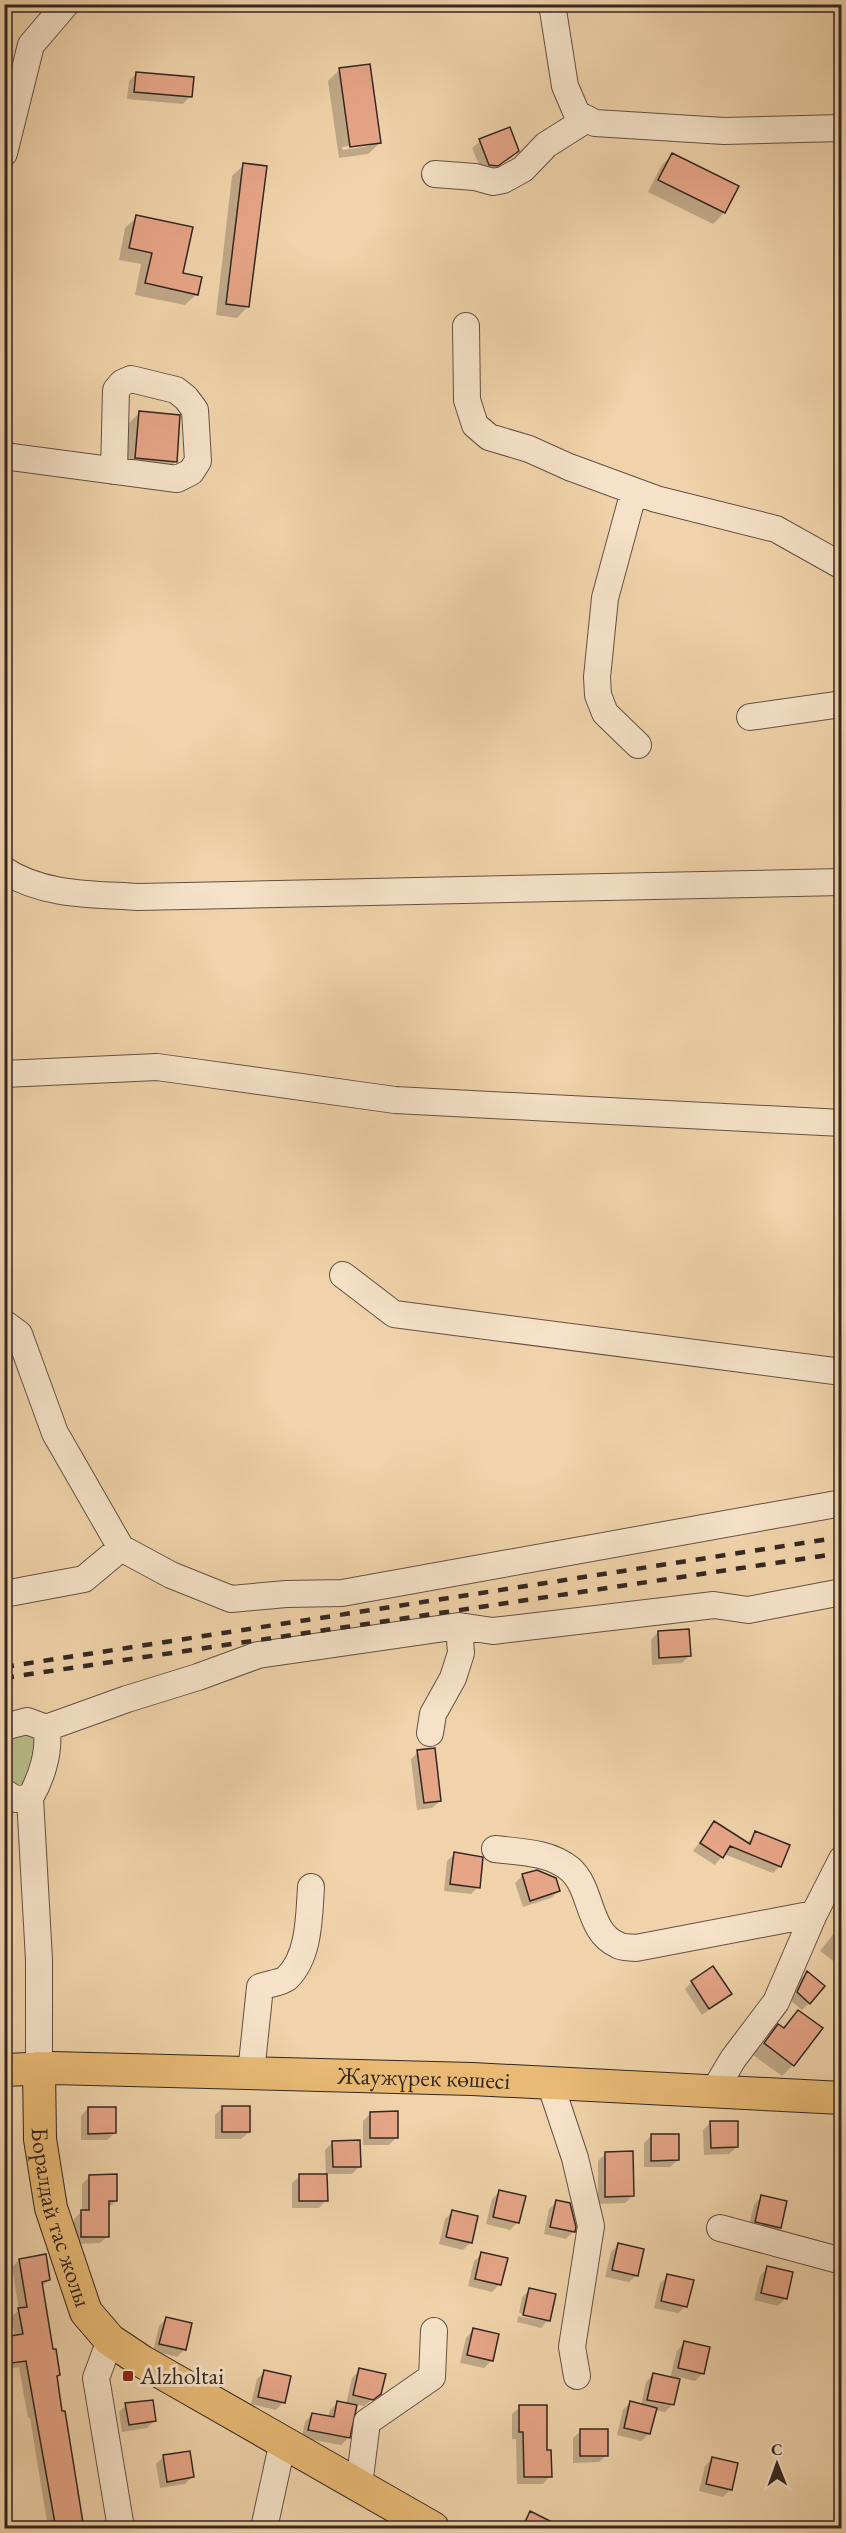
<svg xmlns="http://www.w3.org/2000/svg" width="846" height="2533" font-family="'EB Garamond',serif">
<style>
.green{fill:#b8bc89;stroke:#767155;stroke-width:1.5}
.shadow{fill:#0003;fill-rule:evenodd}
.building{fill:#e6a587;stroke:#332621;stroke-width:1.5}
.lines{fill:none;stroke-linecap:round;stroke-linejoin:round}
.minor-casing{stroke:#625143;stroke-width:28}
.major-casing{stroke:#332621;stroke-width:34}
.minor{stroke:#f5e2c8;stroke-width:26}
.major{stroke:#e8ba75;stroke-width:32}
.rail{stroke:#332621;stroke-width:4.5;stroke-dasharray:10 10;stroke-linecap:butt}
.poi-dot{fill:#8f2418;stroke:#f5e2c8;stroke-width:2}
.labels{text-anchor:middle;stroke-width:6;stroke-linejoin:round;paint-order:stroke}
.street-label{font-size:24px;fill:#332621;stroke:#f5e2c8}
.poi-label{font-size:24px;fill:#332621;stroke:#f5e2c8;text-anchor:start}
</style>
<rect width="100%" height="100%" fill="#f0d3aa"/>
<filter id="stains"><feTurbulence type="fractalNoise" baseFrequency=".00333" numOctaves="4"/><feColorMatrix values="0 0 0 0 .2 0 0 0 0 .09 0 0 0 0 .02 0 0 0 .5 -.17"/></filter>
<radialGradient id="worn" r=".72"><stop offset=".6" stop-color="#630" stop-opacity="0"/><stop offset="1" stop-color="#630" stop-opacity=".3"/></radialGradient>
<path class="green" d="M36,1731L30,1783L19,1789L5,1777V1733Z"/>
<path class="shadow" d="M339,70L380,143L368,154L339,158L328,81ZM369,143V146L343,150L342,147Z
M136,74L190,96L183,104L127,99L129,81Z
M480,141L517,151L489,173L482,172L472,148Z
M672,155L724,213L713,224L648,192L661,166Z
M244,165L248,306L237,318L216,315L232,176Z
M137,217L197,294L185,305L135,295L141,264L119,260L125,228Z
M139,413L176,461L164,473L125,469L128,424Z
M658,1632L689,1656L682,1663L652,1665L651,1640Z
M418,1752L440,1801L432,1808L417,1810L411,1759Z
M714,1823L747,1843L756,1833L780,1866L773,1873L724,1854L715,1865L693,1851ZM724,1842L737,1848L744,1852L723,1845Z
M455,1854L478,1887L471,1894L444,1891L447,1861Z
M523,1875L559,1891L551,1898L523,1907L515,1883Z
M842,1923V1965L840,1966L820,1951Z
M807,1973L809,2003L802,2010L790,2000L799,1980Z
M692,1982L730,1994L702,2015L685,1989Z
M798,2012L793,2065L782,2076L753,2055L778,2026L782,2029Z
M223,2107L249,2132L241,2139H215V2115Z
M88,2108L115,2133L107,2140H81V2116Z
M371,2113L397,2137L389,2145H363V2121Z
M711,2122L737,2147L729,2154L704,2155L703,2130Z
M652,2135L678,2160L670,2167H644V2143Z
M333,2142L359,2167L352,2174H326V2200L319,2208H292V2183L300,2176H326L325,2150Z
M606,2153L632,2196L625,2203L598,2204V2161Z
M90,2176L116,2201L108,2208V2236L100,2243L74,2244V2219L82,2211V2184Z
M499,2192L518,2222L510,2230L486,2224L492,2199Z
M761,2197L780,2227L772,2235L748,2229L754,2205Z
M557,2202L573,2232L566,2239L544,2234L549,2209Z
M452,2212L471,2242L463,2250L439,2244L445,2219Z
M618,2245L637,2275L629,2282L605,2277L611,2252Z
M482,2254L500,2284L492,2292L468,2286L474,2261Z
M19,2260L49,2280L41,2287L51,2351L58,2375L55,2378L83,2528H48L30,2418H28L19,2367L4,2370V2338L15,2337L11,2317L19,2310L12,2267Z
M767,2268L786,2298L778,2306L754,2300L760,2276Z
M668,2276L686,2306L678,2313L654,2308L660,2283Z
M530,2290L548,2320L541,2328L517,2322L518,2316L545,2321V2318L519,2313L522,2297Z
M166,2319L185,2349L177,2357L153,2351L159,2326Z
M473,2330L492,2360L484,2368L460,2363L466,2338Z
M684,2343L703,2373L695,2381L679,2377L672,2405L665,2412L654,2410L649,2434L641,2441L617,2435L623,2410L630,2403L641,2405L646,2382L654,2374L670,2378L677,2351Z
M360,2370L380,2393L364,2406L356,2404L348,2438L341,2445L302,2438L305,2422L312,2414L328,2417L330,2410L337,2403L346,2404L352,2378Z
M265,2372L283,2402L276,2410L251,2404L257,2379Z
M126,2405L155,2420L147,2428L122,2432L119,2412Z
M520,2407L546,2452L550,2476L543,2484H517L516,2439H512V2414Z
M581,2431L607,2455L599,2462L573,2463V2438Z
M163,2457L192,2477L185,2484L160,2488L156,2464Z
M712,2459L731,2489L723,2497L699,2491L705,2466Z
M530,2513L563,2528H517Z"/>
<path class="building" d="M370,64L381,143L350,147L339,68Z
M136,72L194,77L192,97L134,92Z
M510,127L519,151L498,166L489,165L479,139Z
M672,153L739,186L725,213L658,180Z
M243,163L267,166L249,307L226,304Z
M136,215L193,227L183,273L202,277L198,295L145,283L152,253L129,248Z
M139,411L180,415L177,462L135,458Z
M689,1629L691,1656L659,1658L658,1631Z
M435,1748L441,1801L424,1803L417,1750Z
M714,1821L750,1844L755,1831L790,1845L781,1867L730,1846L723,1858L700,1843Z
M454,1852L483,1857L480,1888L450,1884Z
M537,1870L556,1878L560,1891L530,1901L522,1874Z
M713,1966L732,1994L709,2009L691,1981Z
M807,1971L825,1986L810,2004L797,1992Z
M798,2010L823,2028L794,2066L764,2043L778,2024L784,2028Z
M222,2106H250V2132H222Z
M88,2107H116V2133L88,2134Z
M398,2111V2138H370V2112Z
M710,2121H738V2147L711,2148Z
M651,2134H679V2160L651,2161Z
M360,2140L361,2167H333L332,2141Z
M633,2151L634,2196L605,2197V2152Z
M117,2174V2201H109V2237H81V2210H89V2175Z
M299,2174H327L328,2201H299Z
M499,2190L526,2196L519,2223L493,2217Z
M761,2195L787,2201L781,2228L755,2222Z
M556,2200L570,2203L576,2227L575,2232L550,2227Z
M452,2210L478,2216L472,2243L446,2237Z
M618,2243L644,2249L638,2276L612,2270Z
M481,2252L508,2258L501,2285L475,2279Z
M46,2254L50,2280L42,2282L53,2349H56L60,2375L57,2376L62,2411H65L84,2529H56L26,2361L4,2364V2337L23,2334L18,2308L27,2307L19,2259Z
M767,2266L793,2272L787,2299L761,2293Z
M667,2274L694,2280L687,2307L661,2301Z
M529,2288L556,2294L550,2321L523,2315Z
M166,2317L192,2323L186,2350L159,2344Z
M473,2328L499,2334L493,2361L467,2355Z
M684,2341L710,2347L704,2374L678,2368Z
M359,2368L386,2374L381,2394L373,2400L353,2395Z
M264,2370L291,2376L285,2403L258,2397Z
M653,2373L680,2379L674,2405L647,2400Z
M153,2400L156,2421L129,2425L125,2403Z
M337,2401L357,2405L350,2438L308,2430L312,2413L334,2417Z
M630,2401L657,2408L650,2434L624,2428Z
M519,2405H547V2450H551L552,2477H524L523,2432H519Z
M580,2429H608V2456H580Z
M190,2451L194,2477L167,2482L163,2455Z
M712,2457L738,2463L732,2490L706,2484Z
M530,2511L566,2529H522Z"/>
<g class="lines">
<defs>
<path id="minor" d="M552,4L565,86L577,114L595,123L724,131L842,128
M4,153L31,45L66,4
M435,174L475,177L493,182L503,180L523,169L546,145L587,119
M466,326L467,400L475,425L489,437L529,449L569,467L656,499L776,529L842,566
M4,456L177,479L191,472L198,461L195,410L186,398L176,390L131,379L122,383L116,390L114,471
M634,491L605,598L597,677L598,695L605,713L638,745
M750,717L842,704
M4,870C43,896 94,894 138,897L842,882
M4,1074L157,1067L395,1100L842,1123
M343,1275L394,1314L842,1372
M4,1323L19,1334L55,1433L121,1548L171,1575L231,1599L286,1594L342,1593L842,1503
M4,1594L84,1579L121,1548
M4,1727L27,1721L46,1728L127,1699L198,1677L258,1655L459,1626L493,1631L714,1605L748,1610L842,1592
M430,1733L433,1714L453,1678L461,1653L459,1626
M4,1792L15,1799L30,1798C41,1779 51,1750 46,1728
M30,1798L39,1960V2068
M495,1849C520,1852 550,1852 570,1869C593,1889 587,1932 618,1945C623,1948 631,1947 636,1948L814,1914
M251,2073L260,1987C267,1984 281,1983 287,1978C310,1956 309,1915 311,1887
M550,2083L575,2158L591,2226L572,2347L577,2376
M714,2091L733,2059L776,2002L814,1914L842,1859
M720,2228L842,2261
M110,2340L96,2378L121,2528
M359,2485L367,2422L432,2377L434,2331
M264,2528L283,2441"/>
<g id="major">
<path id="s1" d="M39,2068L40,2139L51,2208L86,2312L110,2340L143,2362L433,2528"/>
<path id="s2" d="M4,2070L52,2068L472,2079L842,2098"/>
</g>
</defs>
<use href="#minor" class="minor-casing"/>
<use href="#major" class="major-casing"/>
<use href="#minor" class="minor"/>
<use href="#major" class="major"/>
<path class="rail" d="M4,1667L842,1537
M4,1678L842,1553"/>
</g>
<rect class="poi-dot" x="122" y="2370" width="12" height="12" rx="3"/>
<g class="labels">
<g class="street-label">
<text dy="8" stroke="none"><textPath href="#s2" startOffset="420">Жаужүрек көшесі</textPath></text>
<text dy="8" stroke="none"><textPath href="#s1" startOffset="152">Боралдай тас жолы</textPath></text>
</g>
<g class="poi-label">
<text x="140" y="2384">Alzholtai</text>
</g>
</g>
<rect width="846" height="2533" fill="none" stroke="#f0d3aa" stroke-width="24"/>
<rect x="6" y="6" width="834" height="2521" fill="none" stroke="#332621" stroke-width="3"/>
<rect x="12" y="12" width="822" height="2509" fill="none" stroke="#332621" stroke-width="1.5"/>
<g transform="translate(777 2464) rotate(359)" stroke="#f5e2c8" stroke-width="4.5" paint-order="stroke">
<path d="M0-4.5L10 22L0 15L-10 22Z" fill="#332621"/>
<text y="-9" font-size="16" font-weight="bold" text-anchor="middle" fill="#332621">С</text>
</g>
<rect width="100%" height="100%" filter="url(#stains)"/>
<rect width="100%" height="100%" fill="url(#worn)"/>
</svg>
